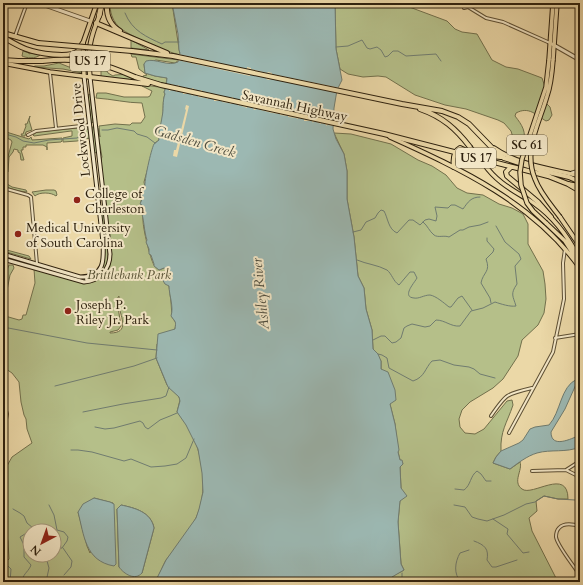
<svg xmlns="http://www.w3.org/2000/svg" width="583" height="585" font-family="Cardo,serif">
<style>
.green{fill:#b5bf89;stroke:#72704c;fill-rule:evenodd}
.water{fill:#9cb8b2;stroke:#707c70}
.pier{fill:#ebd8a7}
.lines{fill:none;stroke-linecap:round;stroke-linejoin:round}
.stream{stroke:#707c70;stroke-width:1}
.minor-casing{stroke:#5d4f34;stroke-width:4}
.tertiary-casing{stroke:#5d4f34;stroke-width:5}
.secondary-casing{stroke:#2e210e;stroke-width:5}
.primary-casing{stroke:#2e210e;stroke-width:5.5}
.trunk-casing{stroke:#2e210e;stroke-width:6}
.motorway-casing{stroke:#2e210e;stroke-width:6}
.minor{stroke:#f2e6c6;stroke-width:2}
.tertiary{stroke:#f2e6c6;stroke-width:3}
.secondary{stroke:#f2e6c6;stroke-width:3}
.primary{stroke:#ebd8a7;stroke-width:3.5}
.trunk{stroke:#ebd8a7;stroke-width:4}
.motorway{stroke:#ebd8a7;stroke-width:4.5}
.primary-bridge-casing{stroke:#2e210e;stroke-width:5.5;stroke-linecap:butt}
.trunk-bridge-casing{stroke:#2e210e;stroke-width:6;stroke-linecap:butt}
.primary-bridge{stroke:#ebd8a7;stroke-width:3.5}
.trunk-bridge{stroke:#ebd8a7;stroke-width:4}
.poi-dot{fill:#8f2418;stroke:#f2e6c6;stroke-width:1.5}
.labels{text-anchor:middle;stroke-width:4;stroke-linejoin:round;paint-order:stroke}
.shield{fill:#f2e6c6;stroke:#695c45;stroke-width:1}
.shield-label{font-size:12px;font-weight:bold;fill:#2e210e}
.street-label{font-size:13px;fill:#2e210e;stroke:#f2e6c6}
.poi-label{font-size:13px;fill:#2e210e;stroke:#f2e6c6;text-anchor:start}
.park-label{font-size:13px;font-style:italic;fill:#565033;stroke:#f2e6c6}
.water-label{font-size:14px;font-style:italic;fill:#4f4e3f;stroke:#f2e6c6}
</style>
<rect width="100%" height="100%" fill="#ebd8a7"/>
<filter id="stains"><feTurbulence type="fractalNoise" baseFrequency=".005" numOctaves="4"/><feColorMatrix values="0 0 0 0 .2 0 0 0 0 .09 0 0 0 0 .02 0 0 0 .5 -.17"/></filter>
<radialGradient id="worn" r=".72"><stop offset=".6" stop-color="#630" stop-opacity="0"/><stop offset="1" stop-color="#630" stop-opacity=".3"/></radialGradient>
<path class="green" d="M110,3H145L157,7V3H172L180,55C167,52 126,35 118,26C112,19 110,12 110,3Z
M335,3H402L404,5L447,21L455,29L462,32L477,34L492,60L506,67L518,69L542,78L545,87L543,98L545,102L550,107L552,115L549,120L546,121C536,115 529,106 516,113L515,116C522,125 527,132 523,144L519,145L514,141L511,131L504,123L498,120L466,109L445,105L415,95L386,77L378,76L363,77L348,74L340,69L336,49Z
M131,40L149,50L131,48Z
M81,50L83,68L80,70L82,73L63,69L33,67L35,66H44L59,63L69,67L79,66L82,67L80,51Z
M23,51L29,53V54L31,53L40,55C36,59 26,58 22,56Z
M131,54L179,60L175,63L156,60L144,64L145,73L155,76L167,78L166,84L143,78V76L147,75L139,69L136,57H132Z
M101,70L107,71L108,73L113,76L115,75L132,74L131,80H135L101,77Z
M145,85L165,88V90L164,92L165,94C161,104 166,120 159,128V140L155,143L144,182L145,187L141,192L143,197L141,201C142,207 142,213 143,220C143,229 150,258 154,265C155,267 157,268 159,270L164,268L170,271L172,274L171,277L164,278L169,286L171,302L172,317L176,323L175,329L157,344L156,358L167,385L179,397L180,400L177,412C201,436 211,487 196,518C191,528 183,539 176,548C173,552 169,556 166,560C162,567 160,575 155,582H3V565L9,559L8,541L3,522V507L6,495L3,485V473L12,457L32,443L27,429L26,419L24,415L21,402L19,382L12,373L3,367V274L7,270L9,265H13L14,268L10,275L3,311L5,316L19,320L22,319L23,315H26L35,283L34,269C43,272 52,275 62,277C81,283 101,289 110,264L101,159L102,157L97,128H98L100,137L99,126L115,124L130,125L132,123H141L145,117L142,103C127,103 112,99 96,98L97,93H106L124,97H148L150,96L152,91L142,86ZM119,296C119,299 119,303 119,306C121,318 130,333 110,333V332L118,330L121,326L118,307V297ZM94,498L113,503L90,553L87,546L78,512ZM121,505C135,508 151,512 154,528L142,573L119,567L117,509ZM30,531H54V555H30Z
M90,94L93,122L92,123L91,122L88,95Z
M30,116L29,120L32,130L26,132L25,136H22L21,134H23L26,126L25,124H27Z
M87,127V130V127L89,129L90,138L77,141L63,142V138L72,136V131H71L34,136L33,135L37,132Z
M92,127H94L97,151L96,153L94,152Z
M3,131L29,139L31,137L32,140L62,138V141L61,142L47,143V150V147L43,145H26V147H23V150H21L24,160H21L20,153L18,152V150L14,149L13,152L9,157L8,172L5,174L4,182L12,187L26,190L27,192L18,191L3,186V175L12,142L11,140L7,138L3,147Z
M334,133L351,134L391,144L418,160L432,166L446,175L457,188L467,193L483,195L499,204L512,208L523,214L528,224V244L543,271L545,284L546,299L544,313L538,325L522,340L518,356L503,379L493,388L470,402L462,410L459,419L460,427L465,433L475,434L484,429L507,401L512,400L513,405C507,423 500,431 501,451L496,457L493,463L510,469L520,462C523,470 512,482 522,489C532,497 568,467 568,499H558L544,496L536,501L537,511L529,518L532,531L558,582H391V577L404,570L401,564L398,522L401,488L400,467L403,464L400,460L398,452L395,424L381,369V361L373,349L372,330L366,309L364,288L358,276L354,237L347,199V171L344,154Z
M46,190H54L56,191L57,195L56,196C51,192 39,192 35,196L32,192Z
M102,206L104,208L107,236L105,239L103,238L100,208Z
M105,244L107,245C112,274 97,286 69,277V275C97,282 107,274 104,245Z
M3,249L29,256L31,259L3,251Z"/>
<path class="water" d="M172,3H335L336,49L342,80L337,90L334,108L333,129L336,139L344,154L347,171V199L354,237L358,276L364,288L366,309L372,330L373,349L378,354L381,361V369L388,372L395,390L396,400L390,404L395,424L399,450L398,452L400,460H402L403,464L400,467L401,488L407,496L400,501L398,522L401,564L404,570L392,577L391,582H155L166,560L196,518L199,509L203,492L202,473L198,449L186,425L177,412L180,401L179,397L168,387L156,358L158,334L175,329C176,321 176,323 171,316C174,307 169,295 169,286L165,284L162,279L167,276L171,277L172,274L170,271L164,268L159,270L154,266V264L151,255L149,254V249L146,242L147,240C144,232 144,217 141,212L142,205L140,204L143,197L141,192L145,187C144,181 151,150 154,144C155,143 157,142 159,140C158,132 161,125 162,117C164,109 162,102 165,94L164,92L165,90C165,86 167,83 167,78L155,76L145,73L144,64L146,61C156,58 168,67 178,62L180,53L179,50L178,34Z
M577,379L578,380L565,409L551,432C551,449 571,439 580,435V447C566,453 551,449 537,453C527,456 518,463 510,469L493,463L496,457L501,451L519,443L523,440L530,429L535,427L549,425C561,412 560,387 577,379Z
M94,498L110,502L114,504L116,564L114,566C85,561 84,535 78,512L83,504Z
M121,505C135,508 151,512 154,528L142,573C135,581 124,574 119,567L117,509Z"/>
<path class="pier" d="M178,54L247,69V67L251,68V69L267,73L268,72L272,73V74L340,88L339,93L271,79L269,80L266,79V78L250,74V76L177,60Z
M164,83L170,85L171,84L177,86L179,85V87L184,88L186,87V88L192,89V88L199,91L202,90V92L207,93L210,92L209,93L215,95L217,94V95L223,96H225V97L230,98L233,97V99L238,100L239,99L246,102V100L248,102L256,103L272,107H275L282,109H284V110H292V112L297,113V112L299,113L307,114V115L312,116H315V117H322V118L326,119H329L328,120L336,121L335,126L327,125V126L325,124L321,123V124L319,123L314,121L313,123L312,121H304V119L298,118V119L296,118L288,117V116L280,115V114L272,113L257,109L254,110L253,108L247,107V108L239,105V106L237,104L232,103L231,104L229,103L222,102V101H214V99L208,98V99L206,98L198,97V96L193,95L192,96L191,94H183V93L178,91L176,92V91L172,90L169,91V89L163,88Z
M186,105L189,106L177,157L173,156L174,150H176L186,110L185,109Z"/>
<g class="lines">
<path class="stream" d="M125,13C132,31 147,37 162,44L165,42H179
M336,47L348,46L362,40L367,48L370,49L377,47L381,50L385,57L388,56L393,51H398L406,56L436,54L441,61
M102,130H108L117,128L134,131L137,134L147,137L155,143
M3,135L5,134L16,137L23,141L34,143L49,140L77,138L80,136L82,129
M423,222C428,226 429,231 434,235C438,238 444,235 449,237L460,230H463L469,227L480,225L488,222
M353,232L361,230L366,222L375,218L378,213L381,210L384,211C388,218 388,229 397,233L409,220H413L420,225L425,220L429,219L436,221L437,216L435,207L448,208L451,205H455L463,209C468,202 471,197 480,197
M487,238V241L494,249L493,252L486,259C491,272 483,272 481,283L490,298L491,303
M357,260C366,264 378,265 387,270C392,274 393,281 399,285L410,272H414L417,278C415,282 401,297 414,298C419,299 424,295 430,295C436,296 444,303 449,307H451L458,298L462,296L472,310
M3,327L87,343L157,350
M373,340L381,336H385L392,343L396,342L401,338L404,328L407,326L412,324L425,327L430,326L436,320C445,320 451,327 460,326L471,311L483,308L495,302C501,304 510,307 516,306C513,296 510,294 517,284L515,266L521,259L519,254L505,242L496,226
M378,354L382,355L387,358L389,368L413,381C425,377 425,368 432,361L440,360L454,365L469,367L474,369L480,374L495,378
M55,386L134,366L157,358
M83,412L123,404L161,398L166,396L169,387
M95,427L105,429L114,428L140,421L143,423L145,427L148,429L160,420L170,416L177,413
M71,450H78L92,452L124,461L131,459L151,467L165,466L177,464L186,458L194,439
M455,489L464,490C471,485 470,476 477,471L481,474L486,481H491
M49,505L54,515L57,530L64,532L68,537L67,541L62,548L54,549
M454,505L465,507L472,517L478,519L487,521L504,515L526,504L535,502L544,496L558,499L575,500
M13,509L20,513L24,516L27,523L33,528L31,531
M493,519L508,529L507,534L523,553L529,552
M474,541C485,545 489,549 487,560L492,567H496L517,560
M63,548L72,561L71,567L64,575
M3,567L8,566L11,569L10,582
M402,573V582
M63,578V582
M23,582L22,580C24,573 29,571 31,565L24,557V545L20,537L30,531
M46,582L49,568L47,561L48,555
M461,582C453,574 455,562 460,553L469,550"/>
<defs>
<path id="minor" d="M463,3L464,8L468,7L486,18L503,22L550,43
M468,3V7
M15,36L27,3
M50,73L56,128
M28,135L36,131L90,125
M3,188L28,195L31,197L37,264
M555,338L580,334
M3,400L7,414L3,435
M491,416C506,394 506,394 532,388
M578,424L580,415
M509,433L553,352L564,299L563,263L565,249
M566,470L580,477
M532,471L566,470L580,461
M580,526C573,524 564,522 559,528C557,530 556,534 556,537C557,545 575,568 580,575"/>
<path id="tertiary" d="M39,3L90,21
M552,44L580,60
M572,173L580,171"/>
<path id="secondary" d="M3,254L80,277C105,277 104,260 103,242L84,76
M3,259L84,282C99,281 110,270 110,254L90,77"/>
<path id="primary" d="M549,60L553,3
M553,60L557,3
M3,63L50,72L90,77C87,51 90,38 100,14
M84,76L83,43L97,3
M390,137C461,169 534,203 580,268
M494,148C518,165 552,169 580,176
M484,164C498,184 515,191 535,204C555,218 569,238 580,260
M569,184L580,186
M560,217L577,242L580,250
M546,223L565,241L577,260"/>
<path id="trunk" d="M107,3C106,15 110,25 120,31
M96,23L167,53
M3,33L38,43
M3,37C10,41 18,46 26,49C37,53 69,59 78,51C80,49 81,45 83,43
M132,51L173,56L402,104L442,111L458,117L469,124L497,153L504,158L544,171L569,177L580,182
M3,60L18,61H42
M90,77L148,84
M135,77L161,85L384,134L548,176L568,184L580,191
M420,109C443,117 456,129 470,147
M454,167C453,160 453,152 460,148L473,154L501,157
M511,167L506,172L507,176L538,202L551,217"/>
<path id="motorway" d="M99,16L102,3"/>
</defs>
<use href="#minor" class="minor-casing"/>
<use href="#tertiary" class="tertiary-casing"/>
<use href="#secondary" class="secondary-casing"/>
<use href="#primary" class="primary-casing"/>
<use href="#trunk" class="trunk-casing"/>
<use href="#motorway" class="motorway-casing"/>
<use href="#minor" class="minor"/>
<use href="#tertiary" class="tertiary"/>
<use href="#secondary" class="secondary"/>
<use href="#primary" class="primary"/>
<use href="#trunk" class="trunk"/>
<use href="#motorway" class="motorway"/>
<defs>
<path id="primary-bridge" d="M553,60C552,73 551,85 547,96C539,124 523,150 535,179C540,193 551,205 560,217
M470,147L484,164
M546,223L533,211L527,203L521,185L520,172L522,159L546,87L549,60"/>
<path id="trunk-bridge" d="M38,43L132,51
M42,61C80,57 101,62 135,77"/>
</defs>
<use href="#primary-bridge" class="primary-bridge-casing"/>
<use href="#trunk-bridge" class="trunk-bridge-casing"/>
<use href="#primary-bridge" class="primary-bridge"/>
<use href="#trunk-bridge" class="trunk-bridge"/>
</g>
<g class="poi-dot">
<circle cx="77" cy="200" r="4"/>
<circle cx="18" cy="234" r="4"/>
<circle cx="68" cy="311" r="4"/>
</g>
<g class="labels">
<g class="shield">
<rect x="70" y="51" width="40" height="20" rx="3"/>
<rect x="507" y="135" width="40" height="20" rx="3"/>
<rect x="456" y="148" width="40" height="20" rx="3"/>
</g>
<g class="shield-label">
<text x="90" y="65">US 17</text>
<text x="527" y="149">SC 61</text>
<text x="476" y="162">US 17</text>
</g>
<g class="street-label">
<text transform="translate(295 105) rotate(12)" y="5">Savannah Highway</text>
<text transform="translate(80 130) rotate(-96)" y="5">Lockwood Drive</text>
</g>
<g class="poi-label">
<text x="85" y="198">College of<tspan x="85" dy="15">Charleston</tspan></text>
<text x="26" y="232">Medical University<tspan x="26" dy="15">of South Carolina</tspan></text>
<text x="76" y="309">Joseph P.<tspan x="76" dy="15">Riley Jr. Park</tspan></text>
</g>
<g class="park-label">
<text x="129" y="279">Brittlebank Park</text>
</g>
<g class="water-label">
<text transform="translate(195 141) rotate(16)" y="5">Gadsden Creek</text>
<text transform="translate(260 294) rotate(-96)" y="5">Ashley River</text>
</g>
</g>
<rect width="583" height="585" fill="none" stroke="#ebd8a7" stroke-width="16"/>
<rect x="4" y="4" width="575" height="577" fill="none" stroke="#2e210e" stroke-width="2"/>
<rect x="8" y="8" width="567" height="569" fill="none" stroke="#2e210e"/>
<g transform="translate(42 543) rotate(221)"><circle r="19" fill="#f2e6c6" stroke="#a4977c"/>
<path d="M0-3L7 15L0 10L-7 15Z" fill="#8f2418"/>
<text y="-6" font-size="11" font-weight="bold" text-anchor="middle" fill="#2e210e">N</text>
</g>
<rect width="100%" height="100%" filter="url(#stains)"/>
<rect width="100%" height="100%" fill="url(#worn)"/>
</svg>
